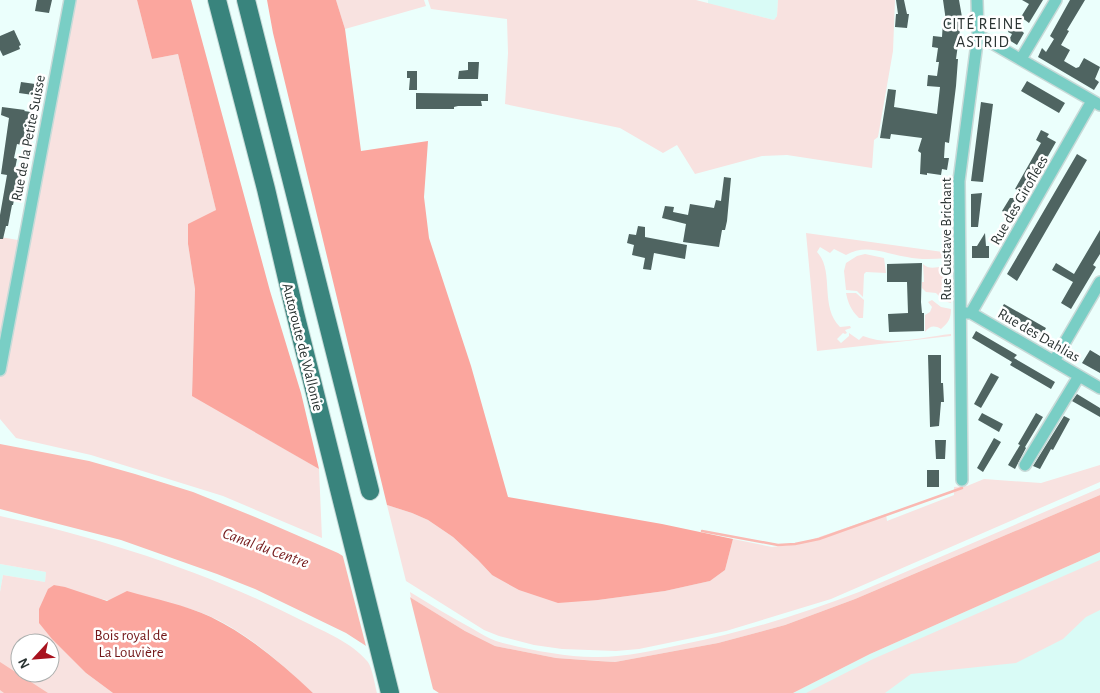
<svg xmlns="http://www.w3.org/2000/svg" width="1100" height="693" font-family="'Alegreya Sans',sans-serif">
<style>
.built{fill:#d9fbf6}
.green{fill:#f8e2e0;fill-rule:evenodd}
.forest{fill:#fba69e}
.water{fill:#fab9b2}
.pier{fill:#ebfffc}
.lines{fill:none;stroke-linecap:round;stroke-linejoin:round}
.stream{stroke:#fab9b2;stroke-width:2.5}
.building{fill:#4f6461}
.minor-casing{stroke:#c8dad8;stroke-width:14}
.highway-casing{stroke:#c8dad8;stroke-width:20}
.minor{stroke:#79cec5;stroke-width:11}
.highway{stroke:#39847d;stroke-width:18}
.labels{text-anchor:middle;stroke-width:5;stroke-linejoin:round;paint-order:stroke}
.street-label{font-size:15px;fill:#2b3433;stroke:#fff}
.park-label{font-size:15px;fill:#731719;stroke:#fff}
.neighbourhood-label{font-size:16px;letter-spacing:1px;fill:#2b3433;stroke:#fff}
.water-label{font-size:16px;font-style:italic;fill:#75191a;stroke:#fff}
</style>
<rect width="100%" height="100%" fill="#ebfffc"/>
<path class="built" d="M708,0H778L777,16L774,20L708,4Z
M1100,552V693H793L870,654Z
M0,564L46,572L45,582L3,575L0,592Z"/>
<path class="green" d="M71,0H137L152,59L178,54L216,210L188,244L195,289L192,395L319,469L322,538L223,496L91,455L16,438L0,419V237L24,241Z
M336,0H424L426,6L345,29Z
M428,0H696L774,20L777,16L778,0H895L893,51L878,137L874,140L872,168L787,155L762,156L695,174L677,145L663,153L620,128L505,104L508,53L507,19L431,9Z
M806,233L950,253L947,258C934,259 920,260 907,257C886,254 866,243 846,255L834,249L830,253L820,247L817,252C835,271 819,306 840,327L850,326L851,328L845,330L847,333L845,334L843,333L837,339L841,343L849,336V333L859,340L863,336C890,347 923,337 951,334V336L817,351Z
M865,254L884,258L886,273L866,272L864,274L863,297L857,291L846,290L844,271L846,263L857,256Z
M923,264C931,272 940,264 950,268L951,303L944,301L936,293L926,292L922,288V282H924Z
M846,293H856L864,300L863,318H859C851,310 848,303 846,293Z
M932,300L941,307L951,309C951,319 948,323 941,329C934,325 930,326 925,332V315L930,312L932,307L928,302Z
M1100,465V482L831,599L726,631L639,649L616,651L562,649L534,645L499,636L484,630L406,581L387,505L412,513L428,520L453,537L478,560L492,575L598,600L665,591L710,581L725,570L733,539L772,547L799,544L886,514L887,521L954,495V487L967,486L984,479L1041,483Z
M1100,488V495L855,599L785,625L718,643L615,662L556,658L495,646L465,631L411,598L410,592C431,605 451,617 473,629C480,633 488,638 496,641C523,649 570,658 598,657C627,657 656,650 684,644C744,632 802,614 859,592Z
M0,516C105,539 207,572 303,621C325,632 351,642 367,661C372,666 375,685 377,693H313C275,658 231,617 179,606C155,600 130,606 106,600C88,597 72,588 54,585L86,673L113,693H0V592L3,575L45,582L46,572L0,564ZM20,643H50V673H20Z
M1100,560V610L1086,617L1063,639L1016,663L911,674L885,693H806L873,659Z"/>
<path class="forest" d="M137,0H191L270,291L301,393L319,469L192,396L195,289L188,244V224L216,210L178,54L152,59Z
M267,0H336L345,29L361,151L428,141L424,197L429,238L471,366L508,497L662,524L733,539L725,570L710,581L665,591L598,600L558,603L519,590L492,575L478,560L453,537L428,520L412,513L387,505L273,33Z
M54,585L65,587L107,601L127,591C155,599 185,605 211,617C250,636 282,664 313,693H113L86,673L52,639L39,623V609L48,589Z"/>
<path class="water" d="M0,444L89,461L135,474L193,492L255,517L338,553L465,631L495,646L556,658L598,661L615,662L718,643L785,625L855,599L1100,495V552L870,654L793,693H439L346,633L255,589L217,574L121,540L0,509Z
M0,662L48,693H4L0,690Z"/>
<path class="pier" d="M342,553L409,593L434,693L367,650Z"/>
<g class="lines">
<path class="stream" d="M702,531L778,545L795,544L819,539L962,488"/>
</g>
<path class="building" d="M37,0H52L49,13L35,11Z
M896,0H904L907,14H909L907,28L895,27L896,14H898Z
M943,0H959L962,17L961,31L960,30L956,59H958L956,86L949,143L945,142L944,158H949L947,170L942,169L941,175L927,173V175L920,174L921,153L918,151L922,138L891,134L890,139L880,138L888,89L896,90L894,107L937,114L940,87L927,86L928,75L937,76L939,62H936L938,48L932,47L933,36L942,37L943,21H946Z
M1022,0H1043L1029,23L1021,17L1029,4Z
M1070,0H1085L1067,30L1069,31L1061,45L1070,50L1064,61L1076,68L1079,67L1084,58L1100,67L1095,79L1099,82L1094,90L1038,57L1042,48L1046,52L1054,39L1050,36Z
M1013,23L1024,33L1017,45L1009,40L1012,34L1008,32Z
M14,30L21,45L19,46L20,49L3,56L0,50V36Z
M468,62H479L478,79H458L459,71L468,70Z
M407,71H417V90H409L410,78H407Z
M1027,81L1065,103L1059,113L1021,91Z
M21,82L35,84L33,95L19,93Z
M416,93L488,94V101H481L482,106H458L454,107V109H416Z
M981,102L993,104L983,182L971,181Z
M2,107L25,110L24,111L31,112L29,122H27L22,145L17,144L14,158L17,159L15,169L20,170L13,205H12L8,226H6L3,239H0V215L7,175L1,174L9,118L1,115Z
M1041,130L1049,134L1047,137L1056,142L1027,193L1015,189L1041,143L1036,140Z
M1077,154L1087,160L1017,281L1007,274Z
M724,177L731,178L727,221L725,230H722L719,247L683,242L686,224L662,218L665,206L674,207L673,212L688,215L690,204L714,208L716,200L721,201Z
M982,193L978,227H971V194Z
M1010,198H1024L1013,217L1002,211Z
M638,226L645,227V237L687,245L685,259L654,253L651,270L643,269L645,258L632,255L634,245L627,243L629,234L636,235Z
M1100,230V254L1093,265L1096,267L1071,309L1061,303L1073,282L1052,270L1056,263L1074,274Z
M985,233L986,246H989V258H972V246H977Z
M922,263L921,302L922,313H924V331L889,332L888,314L908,313L907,282H887V264Z
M1004,304L1046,328L1040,339L998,314Z
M976,331L1017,355L1014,358L1055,382L1051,389L1010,365L1012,362L972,338Z
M1090,350L1100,356V373L1082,363Z
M928,355H941V383H943L944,402H941L939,426L930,427Z
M991,373L999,377L981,408L974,404Z
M1077,394L1100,408V417L1072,401Z
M982,413L1003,424L999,432L978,420Z
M1036,413L1043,417L1025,447L1026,448L1015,469L1008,465L1020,445L1024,447L1018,444Z
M1064,416L1070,419L1053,450L1051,449L1040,469L1033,466Z
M994,438L1001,442L983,472L977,468Z
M935,440H946L945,459H936Z
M927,470H939V487H927Z"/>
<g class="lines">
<defs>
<path id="minor" d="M978,35L1100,105
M1021,59L1056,0
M965,313H971L1100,388
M971,313L1092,101
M1054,361L1100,282
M0,370L70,0
M1025,465L1079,376
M962,480L959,181L978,35L977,0"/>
<path id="highway" d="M217,0L266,189L295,313L390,693
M246,0L370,491"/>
</defs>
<use href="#minor" class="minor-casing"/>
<use href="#highway" class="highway-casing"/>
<use href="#minor" class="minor"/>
<use href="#highway" class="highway"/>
</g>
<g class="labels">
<g class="street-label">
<text transform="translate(28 138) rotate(-79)" y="5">Rue de la Petite Suisse</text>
<text transform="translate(1019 200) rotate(-60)" y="5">Rue des Giroflées</text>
<text transform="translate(946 239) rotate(-90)" y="5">Rue Gustave Brichant</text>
<text transform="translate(1039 335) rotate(30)" y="5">Rue des Dahlias</text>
<text transform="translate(303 347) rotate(76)" y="5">Autoroute de Wallonie</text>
</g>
<g class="park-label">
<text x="131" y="640">Bois royal de<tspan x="131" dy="17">La Louvière</tspan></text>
</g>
<g class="neighbourhood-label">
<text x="983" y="29">CITÉ REINE<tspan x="983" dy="18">ASTRID</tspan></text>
</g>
<g class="water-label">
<text transform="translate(266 547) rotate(20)" y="6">Canal du Centre</text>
</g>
</g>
<g transform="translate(35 658) rotate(244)"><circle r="24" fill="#ffffff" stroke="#aaaead"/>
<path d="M0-4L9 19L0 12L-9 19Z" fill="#a8121e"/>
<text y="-8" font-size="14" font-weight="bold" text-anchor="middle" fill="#2b3433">N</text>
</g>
</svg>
